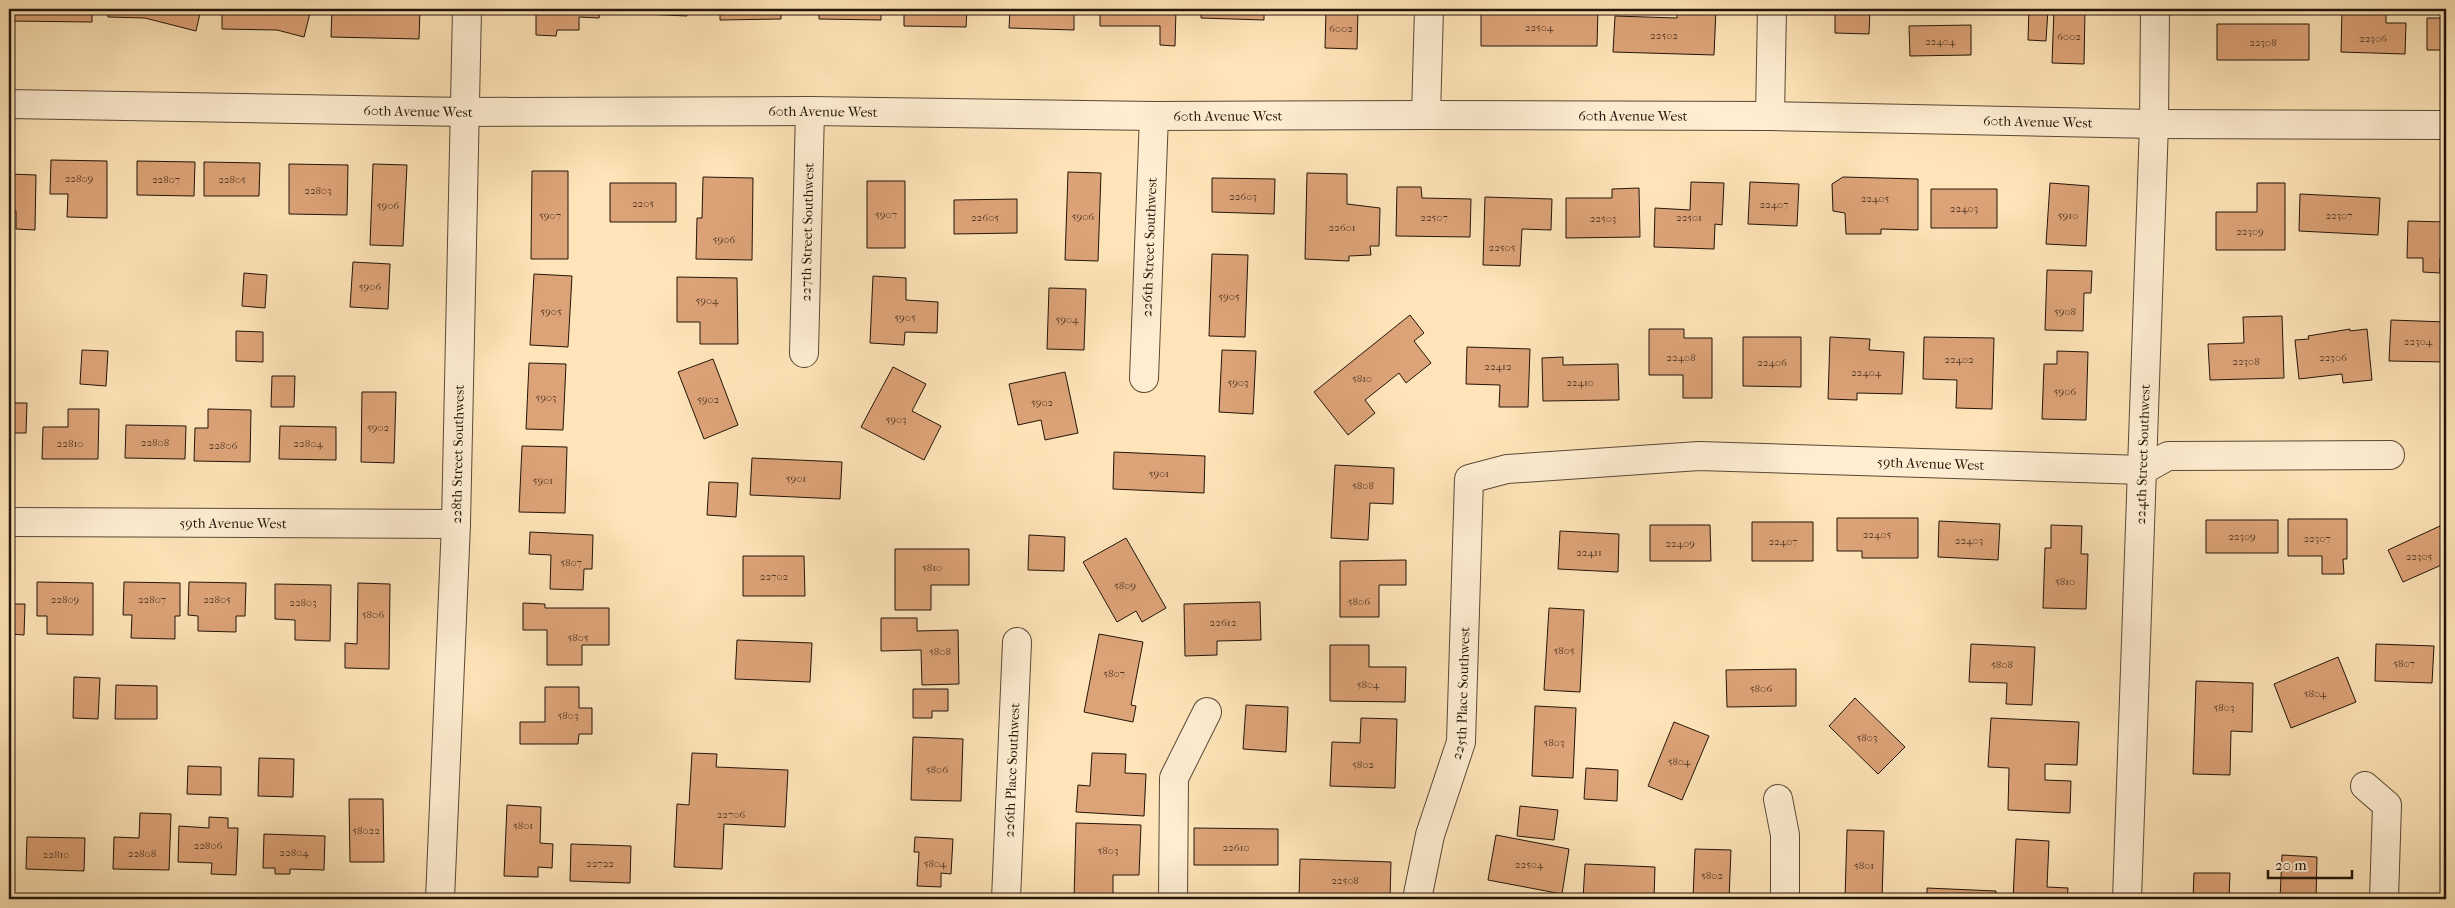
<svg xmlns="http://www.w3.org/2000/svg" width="2455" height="908" font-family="'IM FELL French Canon',serif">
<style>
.building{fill:#dda378;stroke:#221508}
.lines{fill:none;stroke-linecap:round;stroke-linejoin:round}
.minor-casing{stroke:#594934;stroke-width:30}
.minor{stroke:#feedd1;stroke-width:28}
.labels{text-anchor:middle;stroke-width:4.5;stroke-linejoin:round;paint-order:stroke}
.number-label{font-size:11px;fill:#513824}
.street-label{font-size:14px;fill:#221508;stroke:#feedd1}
</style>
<rect width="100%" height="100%" fill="#fee4b8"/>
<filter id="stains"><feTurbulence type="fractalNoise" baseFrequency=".004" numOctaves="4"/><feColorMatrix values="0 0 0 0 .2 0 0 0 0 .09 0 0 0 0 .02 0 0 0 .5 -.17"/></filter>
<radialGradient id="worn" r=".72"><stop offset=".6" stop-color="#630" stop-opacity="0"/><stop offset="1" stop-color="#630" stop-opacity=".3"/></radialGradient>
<path class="building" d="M9,9H92V22L9,21Z
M108,9H201L196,31L145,18L108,17Z
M222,9H311L304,37L277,30L222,29Z
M332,9H420L419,39L331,37Z
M536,9H600L599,18L579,17V30H557L556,36L536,35Z
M623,9H687V16L623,13Z
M720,9H781V19L720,20Z
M819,9H881V20L819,19Z
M904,9H967L966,27L904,26Z
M1010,9H1074V30L1009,28Z
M1100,9H1176L1175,46L1160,45V26H1100Z
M1201,9H1264V20L1201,18Z
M1326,9H1358L1357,49L1325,48Z
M1481,9H1598L1597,46H1481Z
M1677,9H1716L1714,55L1613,52L1615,16L1677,18Z
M1835,9H1870L1869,34L1835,33Z
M2029,9H2048L2046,41L2028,40Z
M2054,9H2085L2084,64L2052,63Z
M2342,9H2386V23H2406L2405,54L2341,52Z
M2427,18H2446V50H2427Z
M2217,24H2309V60H2217Z
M1971,25V55L1910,56L1909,26Z
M51,160L107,161V218L67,217L68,194H50Z
M137,161L195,162L194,196L137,195Z
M204,162L260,163L259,196H204Z
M289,164L348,165L347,215L289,214Z
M373,164L407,165L403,246L370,245Z
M532,171H568V259H531Z
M1068,172L1101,173L1098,261L1065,260Z
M1307,173L1347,174V204L1380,208L1379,246H1370L1371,255L1349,256V261L1305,259Z
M9,174L36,175L35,230L16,229V211H9Z
M703,177L753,178L752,260L696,259L697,218H702Z
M1843,177L1918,179V230L1881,229V234H1846L1845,213L1833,211L1832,184Z
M1212,178L1275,179L1274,214L1212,212Z
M867,181H905V248H867Z
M1691,182L1724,183L1722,225L1715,224L1714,249L1654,247L1655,208L1690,210Z
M1750,182L1799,184L1797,226L1748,224Z
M610,183H676V222H610Z
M2050,183L2089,186L2086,246L2046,244Z
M2257,183H2285V250H2216V212H2257Z
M1397,187H1421L1422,198L1471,199L1470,237L1396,236Z
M1639,188L1640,237L1566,238V198H1612V189Z
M1931,189H1997V228H1931Z
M2300,194L2380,198L2378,235L2299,231Z
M1485,197L1552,199L1551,230L1522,229L1520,266L1483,265Z
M1017,199V233L954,234V200Z
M2408,221L2446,222V258H2440V273L2423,272V258H2407Z
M1212,254L1248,255L1245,337L1209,336Z
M353,262L390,264L388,309L350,307Z
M2047,270L2092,271L2091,293H2084L2083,331L2045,330Z
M244,273L267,275L265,308L242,306Z
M534,274L572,276L568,347L530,345Z
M873,276L906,278V300L938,302L937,333L905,332L904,345L870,343Z
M677,277L737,278L738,344H700V322H677Z
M1049,288L1086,289L1084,350L1047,349Z
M1410,315L1424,333L1414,341L1431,363L1406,383L1399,373L1365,400L1375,413L1348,435L1314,392Z
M2282,316L2284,378L2210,380L2208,344L2244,343L2243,317Z
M2391,320L2446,322V362L2389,361Z
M1649,329H1684V338H1712V398H1683V375H1649Z
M2350,329V331L2367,329L2372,380L2343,383L2342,374L2299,379L2295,340L2309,339L2308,336Z
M236,331L263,332V362L236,361Z
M1743,337H1801V387L1743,386Z
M1830,337L1870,339L1869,350L1904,352L1902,394L1857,393V400L1828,399Z
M1924,337L1994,338L1992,409L1956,408L1957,380L1923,379Z
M1467,347L1530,349L1528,407H1499L1500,385L1466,384Z
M82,350L108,351L106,386L80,384Z
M1222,350L1256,351L1253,414L1219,412Z
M2057,351L2088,352L2086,420L2042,419L2044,364H2057Z
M1563,357V365L1618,364L1619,400L1543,401L1542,358Z
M713,359L738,425L704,439L678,372Z
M529,363L566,364L563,430L526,429Z
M893,367L926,384L912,411L941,426L924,460L861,427Z
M1065,372L1078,433L1045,440L1041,420L1018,425L1009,384Z
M272,376H295L294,407H271Z
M362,392H396L394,463L361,462Z
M9,403H27L26,433H10V442Z
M68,409H99L98,459H42L43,427H68Z
M208,409L251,410L250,462L194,461L195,428H208Z
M126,425L186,426L185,459L125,458Z
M280,426L336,427V460L279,459Z
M522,446L567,447L565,513L519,512Z
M1114,452L1205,456L1204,493L1113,489Z
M752,458L842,462L840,499L750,495Z
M1335,465L1394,468L1393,504L1370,503L1368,540L1331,538Z
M709,482L738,483L736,517L707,515Z
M1837,518H1918V558H1862V551H1837Z
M2288,519H2347V559H2343L2344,574H2322V556H2288Z
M2206,520H2278V553H2206Z
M1939,521L2000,524L1998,560L1938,557Z
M1752,522H1813V561H1752Z
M1650,525H1710L1711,561H1650Z
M2051,525L2082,526L2081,554H2088L2086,609L2043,608L2045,548H2051Z
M2440,526L2446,539V563L2403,582L2388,550Z
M1560,531L1619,534L1618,572L1558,569Z
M530,532L593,535L592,569H584L583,590L550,589L551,555L529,554Z
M1029,535L1065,537L1064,571L1028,570Z
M1126,538L1166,608L1142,622L1136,611L1117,622L1083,562Z
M895,549H969V585H931V610H895Z
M743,556H804L805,596H743Z
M1406,560V585H1379V617H1340V561Z
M37,582L93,583V635L47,634V616H37Z
M124,582L180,583V616H175V639L131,638L132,615H123Z
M189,582L246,583L245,616H236V632L198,631V616L188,615Z
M358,583L390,584L389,669L345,668V643L357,644Z
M275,584L331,585L330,641L295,640V620L275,619Z
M1260,602L1261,640L1217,641V655L1185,656L1184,604Z
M523,603L545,604V608H609V645H582V665H547V630H523Z
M9,604H25L24,635L9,634Z
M1549,608L1584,610L1580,692L1544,690Z
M881,618H917V631L958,630L959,684L922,685L921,650L881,651Z
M1099,634L1143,642L1131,705L1136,706L1133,722L1084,712Z
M737,640L812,643L810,682L735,679Z
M1971,644L2035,647L2032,705L2006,704L2007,683L1969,682Z
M2376,644L2434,646L2432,683L2375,681Z
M1330,645H1369V667H1406L1405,702L1330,701Z
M2338,657L2356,702L2291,728L2274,684Z
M1796,669V706L1727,707L1726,670Z
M74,677L100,678L98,719L73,718Z
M2196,681L2253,683L2252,732L2231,731L2230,775L2193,774Z
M116,685L157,686V719H115Z
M545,687H579V708H592V734H579L578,744H520V722H545Z
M913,689H948V711H932V718H913Z
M1855,698L1905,747L1878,774L1829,726Z
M1246,705L1288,707L1286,752L1243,749Z
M1535,706L1576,708L1573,778L1532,776Z
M1361,718L1397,719L1395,788L1330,786L1332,742L1360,743Z
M1991,718L2079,722L2077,765L2045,764V780L2071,781L2070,813L2008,810L2009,768L1988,767Z
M1674,722L1709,736L1682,800L1648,786Z
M913,737L963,739L961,801L911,800Z
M692,753L717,754L716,767L788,770L785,827L724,824L722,869L674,867L677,804L689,805Z
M1092,753L1126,754L1125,773L1146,774L1144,816L1076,812L1078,785L1090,786Z
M259,758L294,759L293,797L258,796Z
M188,766L221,767V795L187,794Z
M1586,768L1618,770L1617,801L1584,799Z
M349,799H383L384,862H350Z
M507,805L541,807L540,843L553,844L552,868L538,867V877L504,876Z
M2444,805H2446V860H2444Z
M1520,806L1558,810L1554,840L1517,836Z
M140,813L171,814L169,870L113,869L114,837L139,838Z
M9,816H13L12,850H9Z
M209,817L228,818V828H238L236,875L211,874L212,863L178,862L179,826L209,828Z
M1076,823L1141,825L1139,875H1113V899H1074Z
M1194,828L1278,829V865H1194Z
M1847,830L1884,831L1882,899H1845Z
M264,834L325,836L324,870L290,869V874H275V868H263Z
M1496,835L1569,849L1562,894L1488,880Z
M27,837L85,838L84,871L26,869Z
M915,837L953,839L951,874L941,873V887L917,886L919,852H914Z
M2016,839L2049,841L2047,887L2068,888L2067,899H2013Z
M571,844L631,846L630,883L570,881Z
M1695,849L1731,850L1729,899H1693Z
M2282,855L2317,857L2316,899H2280Z
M1300,859L1391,862L1390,899L1299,898Z
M1585,864L1655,867L1654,899H1583Z
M2194,873H2230L2229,899H2193Z
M1927,888L1996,891L1995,899H1927Z"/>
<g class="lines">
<defs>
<g id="minor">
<path id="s1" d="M9,104L465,112L810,111L1154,116L1426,115L1770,116L2154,124L2446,125"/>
<path d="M1426,115L1429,9"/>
<path d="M1770,116L1772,9"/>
<path id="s2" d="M804,353L810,111"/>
<path id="s3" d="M1144,378L1154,116"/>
<path id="s4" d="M9,522L456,524"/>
<path d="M2365,786L2387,805L2384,899"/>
<path d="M1778,799L1785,835V899"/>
<path id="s5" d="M440,899L456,524L467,9"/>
<path id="s6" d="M1006,899L1017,642"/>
<path d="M1173,899L1174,778L1207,712"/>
<path id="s7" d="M1417,899L1430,835L1461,742L1469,479L1507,469L1699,456L2143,470L2168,456L2390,455"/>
<path id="s8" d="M2127,899L2154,124L2155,9"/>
</g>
</defs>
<use href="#minor" class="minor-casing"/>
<use href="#minor" class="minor"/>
</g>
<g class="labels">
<g class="number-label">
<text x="1539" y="31">22504</text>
<text x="1341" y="32">6002</text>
<text x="1664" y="39">22502</text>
<text x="2069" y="40">6002</text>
<text x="2373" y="42">22306</text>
<text x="1940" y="45">22404</text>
<text x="2263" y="46">22308</text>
<text x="79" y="182">22809</text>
<text x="166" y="183">22807</text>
<text x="232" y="183">22805</text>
<text x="318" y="194">22803</text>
<text x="1243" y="200">22603</text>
<text x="1875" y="202">22405</text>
<text x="643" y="207">2205</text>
<text x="1774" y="208">22407</text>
<text x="388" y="209">5906</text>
<text x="1964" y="212">22403</text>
<text x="886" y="218">5907</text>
<text x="550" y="219">5907</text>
<text x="2068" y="219">5910</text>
<text x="2339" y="219">22307</text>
<text x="1083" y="220">5906</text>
<text x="985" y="221">22605</text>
<text x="1434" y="221">22507</text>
<text x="1689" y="221">22501</text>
<text x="1603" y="222">22503</text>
<text x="1342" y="231">22601</text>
<text x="2250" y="235">22309</text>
<text x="724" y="243">5906</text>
<text x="1502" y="251">22505</text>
<text x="370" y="290">5906</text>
<text x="1229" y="300">5905</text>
<text x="707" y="304">5904</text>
<text x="551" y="315">5905</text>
<text x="2065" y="315">5908</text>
<text x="905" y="321">5905</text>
<text x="1067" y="323">5904</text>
<text x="2418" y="345">22304</text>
<text x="1681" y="361">22408</text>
<text x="2333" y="361">22306</text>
<text x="1959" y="363">22402</text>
<text x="2246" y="365">22308</text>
<text x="1772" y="366">22406</text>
<text x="1498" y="370">22412</text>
<text x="1866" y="376">22404</text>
<text x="1362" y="382">5810</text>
<text x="1238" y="386">5903</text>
<text x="1580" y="386">22410</text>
<text x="2065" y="395">5906</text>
<text x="546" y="401">5903</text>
<text x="708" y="403">5902</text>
<text x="1042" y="406">5902</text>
<text x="896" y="423">5903</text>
<text x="378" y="431">5902</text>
<text x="155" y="446">22808</text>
<text x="70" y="447">22810</text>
<text x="308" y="447">22804</text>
<text x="223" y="449">22806</text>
<text x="1159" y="477">5901</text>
<text x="796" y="482">5901</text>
<text x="543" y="484">5901</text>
<text x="1363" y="489">5808</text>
<text x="1877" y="538">22405</text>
<text x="2242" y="540">22309</text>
<text x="2317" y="542">22307</text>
<text x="1969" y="544">22403</text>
<text x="1783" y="545">22407</text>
<text x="1680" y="547">22409</text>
<text x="1589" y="556">22411</text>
<text x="2419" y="560">22305</text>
<text x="571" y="566">5807</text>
<text x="932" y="571">5810</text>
<text x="774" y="580">22702</text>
<text x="2065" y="585">5810</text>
<text x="1125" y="589">5809</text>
<text x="65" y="603">22809</text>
<text x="152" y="603">22807</text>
<text x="217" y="603">22805</text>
<text x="1359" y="605">5806</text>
<text x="303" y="606">22803</text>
<text x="373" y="618">5806</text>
<text x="1223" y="626">22612</text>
<text x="578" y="641">5805</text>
<text x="1564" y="654">5805</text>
<text x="940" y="655">5808</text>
<text x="2404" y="667">5807</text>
<text x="2002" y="668">5808</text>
<text x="1114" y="677">5807</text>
<text x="1368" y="688">5804</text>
<text x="1761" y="692">5806</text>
<text x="2315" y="697">5804</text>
<text x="2224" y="711">5803</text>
<text x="568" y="719">5803</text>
<text x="1867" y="741">5803</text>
<text x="1554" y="746">5803</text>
<text x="1679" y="765">5804</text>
<text x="1363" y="768">5802</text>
<text x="937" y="773">5806</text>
<text x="731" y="818">22706</text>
<text x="523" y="829">5801</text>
<text x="366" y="834">58022</text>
<text x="208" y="849">22806</text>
<text x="1236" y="851">22610</text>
<text x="1108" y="854">5803</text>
<text x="294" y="856">22804</text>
<text x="142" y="857">22808</text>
<text x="56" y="858">22810</text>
<text x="600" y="867">22722</text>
<text x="935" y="867">5804</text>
<text x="1529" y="868">22504</text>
<text x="1864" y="869">5801</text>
<text x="1712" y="879">5802</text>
<text x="1345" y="884">22508</text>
</g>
<g class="street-label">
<text dy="5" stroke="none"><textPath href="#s1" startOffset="409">60th Avenue West</textPath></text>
<text dy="5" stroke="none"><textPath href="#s1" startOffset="814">60th Avenue West</textPath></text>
<text dy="5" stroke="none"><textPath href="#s1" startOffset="1219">60th Avenue West</textPath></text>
<text dy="5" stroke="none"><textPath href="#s1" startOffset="1624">60th Avenue West</textPath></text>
<text dy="5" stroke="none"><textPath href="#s1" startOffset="2029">60th Avenue West</textPath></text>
<text dy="5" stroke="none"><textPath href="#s2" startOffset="121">227th Street Southwest</textPath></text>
<text dy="5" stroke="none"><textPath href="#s3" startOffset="131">226th Street Southwest</textPath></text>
<text dy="5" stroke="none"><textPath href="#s5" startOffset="445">228th Street Southwest</textPath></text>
<text dy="5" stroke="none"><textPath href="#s8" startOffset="445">224th Street Southwest</textPath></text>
<text dy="5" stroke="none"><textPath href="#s7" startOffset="890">59th Avenue West</textPath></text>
<text dy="5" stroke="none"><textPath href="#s4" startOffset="224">59th Avenue West</textPath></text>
<text dy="5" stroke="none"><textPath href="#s7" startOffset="212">225th Place Southwest</textPath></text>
<text dy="5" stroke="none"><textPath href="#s6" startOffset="129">226th Place Southwest</textPath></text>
</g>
</g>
<rect width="2455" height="908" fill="none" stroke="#fee4b8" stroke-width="30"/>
<rect x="10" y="10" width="2435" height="888" fill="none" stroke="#221508" stroke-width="2.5"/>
<rect x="15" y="15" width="2425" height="878" fill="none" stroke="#221508"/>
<path d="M2268 870v8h84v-8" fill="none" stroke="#221508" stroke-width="2.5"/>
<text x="2275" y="870" font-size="15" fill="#221508" stroke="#feedd1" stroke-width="4" paint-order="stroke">20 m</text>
<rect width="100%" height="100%" filter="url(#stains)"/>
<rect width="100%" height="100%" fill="url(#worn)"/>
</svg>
